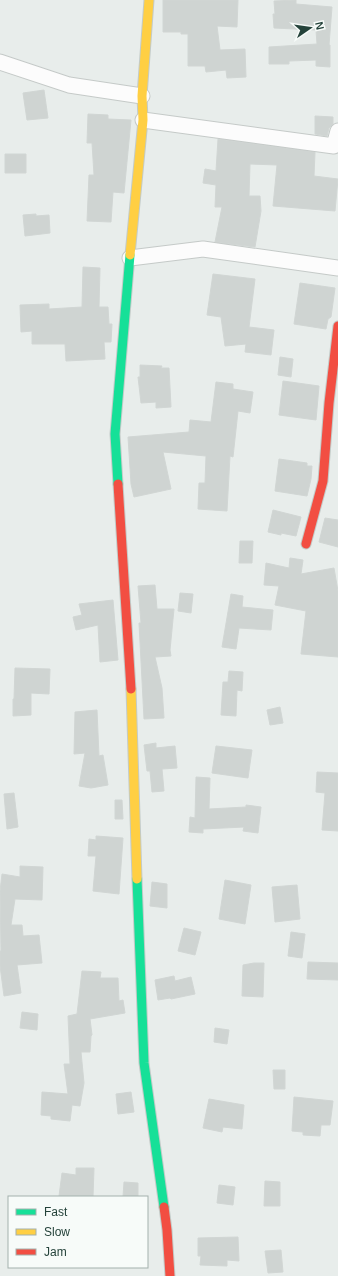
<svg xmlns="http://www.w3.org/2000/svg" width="338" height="1276" font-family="Arial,sans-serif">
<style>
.building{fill:#cfd4d2;stroke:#d1d6d4}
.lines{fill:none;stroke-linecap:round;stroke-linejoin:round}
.street-casing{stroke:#c5cac8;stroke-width:17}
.fast-casing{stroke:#c3cbc8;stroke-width:11}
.slow-casing{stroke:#c3cbc8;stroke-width:11}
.jam-casing{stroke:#c3cbc8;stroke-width:11}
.street{stroke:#fcfcfc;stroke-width:15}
.fast{stroke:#16e098;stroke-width:9}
.slow{stroke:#ffcf43;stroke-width:9}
.jam{stroke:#f24e42;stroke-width:9}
</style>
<rect width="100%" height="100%" fill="#e8edeb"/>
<path class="building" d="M163,0H238L237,27L217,26L220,50L245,49L246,77L227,78L226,70L206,72L205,66H188V34H181V32H163Z
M296,0V4L332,7L329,45H330V67L316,66V60L289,61V64H269V47L317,44L316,30L274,28L273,14H275L274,1Z
M44,90L48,118L27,120L23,93Z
M88,114L108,115V119L131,120L124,193L113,192L111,222L87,221L89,175H94L92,143H87Z
M315,116L333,117V124L329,128L327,136L315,134Z
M218,139L315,152L314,176L338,179L335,211L273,206L277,165L250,164L249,196H260L261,211L255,247L215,242L222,207H215L216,185L203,183L205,169L216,171Z
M5,154H26V173H5Z
M36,214V216L49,215L50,233L25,236L23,215Z
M83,267L100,268L99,307H108L109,324H112L111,342H104L105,359L66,361L65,344H32V331L21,332L20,305L49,304V309L82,307Z
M213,274L255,279L249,327L274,330L271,355L245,352L246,344L225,346L221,317L207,315Z
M300,283L335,288L331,317L328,319L326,329L294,324Z
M280,357L293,359L291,377L278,375Z
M140,365L162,366L161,368H169L171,407L156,408V402L141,403L138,377H140Z
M283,381L319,386L316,420L279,415Z
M216,382L233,384V389L253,392L250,413L238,411L233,457L230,456L227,511L198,509L199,483H205L206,456L163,452L171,489L134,497L131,484L128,437L189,432L190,420L211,422Z
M279,459L307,463V466H312L311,479L307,496L275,491Z
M273,510L301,517L296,536L281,533V535L268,532Z
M325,518L338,520V547L319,542Z
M240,541H253L252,563H239Z
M290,558L303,560L301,574L334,568L338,591V657L301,654L306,611L275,605L279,586L264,585L266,563L289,568Z
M155,585L157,609H174L170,650L171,656L155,657L162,688L164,718L144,719L139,623H141L138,586Z
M180,593L193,594L191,613L178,611Z
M231,594L243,596L242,607L273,610L271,630L239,628L236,649L222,647Z
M113,600L118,660L100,662L98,625L76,630L73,617L82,615L79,604Z
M15,668L50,669L49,694L31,693V715L13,716V699H14Z
M229,671L243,672L242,691L237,690L236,716L221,715L223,682H228Z
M280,707L283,723L270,725L267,710Z
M97,710L99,756L103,755L108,785L91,788L79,786L85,753L74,754L75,712Z
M156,743V748L175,746L177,768L162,769L164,791L152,792L150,771H147L144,745Z
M216,746L252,750L248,778L212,773Z
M317,772L338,773V831L322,830L325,793L316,792Z
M196,777L210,778L209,809L246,807V805L261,807L258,833L243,831L244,827L203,829V833L189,832L190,817L195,818Z
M14,793L18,827L7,829L4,794Z
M115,800H122L123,819H115Z
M96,836L123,838L119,894L93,891L96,856H88L89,839L96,840Z
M20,866L43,867L42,900L15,899L11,925H22L23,936L39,935L42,963L17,965L21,993L4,996L0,966V951H1L0,891L2,874L20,877Z
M225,880L251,885L245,924L219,919Z
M152,882L167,884V908L150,906Z
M297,885L300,919L275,922L272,887Z
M184,928L201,932L195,955L178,951Z
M291,932L305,934L302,958L288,956Z
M308,962L338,963V980L307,979Z
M254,963H264L263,997L242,996L243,965Z
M82,971L101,972L100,978H118L119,1001L123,1000L125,1013L90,1019L92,1035L91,1036L90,1052H81L84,1083L80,1106L72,1105L70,1121L51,1119V1116L41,1115L42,1092L68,1094L64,1064H70L68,1016L77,1014Z
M174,976L175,981L191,977L195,994L171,999L170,998L158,1000L155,980Z
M22,1012L38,1014L37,1030L20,1028Z
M215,1028L229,1030L227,1044L214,1042Z
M273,1070H285V1089H274Z
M131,1092L134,1112L118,1114L116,1094Z
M294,1097L333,1101L330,1125H321L320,1136L303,1135V1132L292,1131Z
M209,1099L244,1105L242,1129L223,1127L222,1132L203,1128Z
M76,1168H94L93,1197L59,1196L62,1173L76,1175Z
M265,1181L280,1182V1206H264Z
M124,1182L138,1183V1197H123Z
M219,1185L235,1187L233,1205L217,1203Z
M238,1237L239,1261L227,1260V1266L200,1265L201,1256H198V1238Z
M281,1250L283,1272L268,1273L265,1251Z"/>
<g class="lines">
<defs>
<path id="street" d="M0,62L69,85L142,96
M143,120L334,146L338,131
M130,258L203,249L338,268"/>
<path id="fast" d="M118,484L115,434L130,255
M137,879L144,1063L164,1207"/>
<path id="slow" d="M130,255L143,120L142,96L149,0
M131,689L137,879"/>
<path id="jam" d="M118,484L131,689
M306,544L323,481L329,403L338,326
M164,1207L167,1230L170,1276"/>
</defs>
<use href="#street" class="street-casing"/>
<use href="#fast" class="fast-casing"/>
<use href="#slow" class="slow-casing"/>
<use href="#jam" class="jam-casing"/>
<use href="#street" class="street"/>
<use href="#fast" class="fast"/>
<use href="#slow" class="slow"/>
<use href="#jam" class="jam"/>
</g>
<rect x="8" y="1196" width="140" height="72" fill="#f7fbf9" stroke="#a3b1ad"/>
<rect x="16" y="1209" width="20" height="6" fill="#16e098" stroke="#a3b1ad"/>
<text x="44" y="1216" font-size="12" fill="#24423a">Fast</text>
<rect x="16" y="1229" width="20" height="6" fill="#ffcf43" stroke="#a3b1ad"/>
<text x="44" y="1236" font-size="12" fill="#24423a">Slow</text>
<rect x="16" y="1249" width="20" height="6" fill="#f24e42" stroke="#a3b1ad"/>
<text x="44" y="1256" font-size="12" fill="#24423a">Jam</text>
<g transform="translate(310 28) rotate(77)" stroke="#f7fbf9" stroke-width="3" paint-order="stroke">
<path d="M0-3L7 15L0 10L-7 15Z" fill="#24423a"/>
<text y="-6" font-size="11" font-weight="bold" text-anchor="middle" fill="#24423a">N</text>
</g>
</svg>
